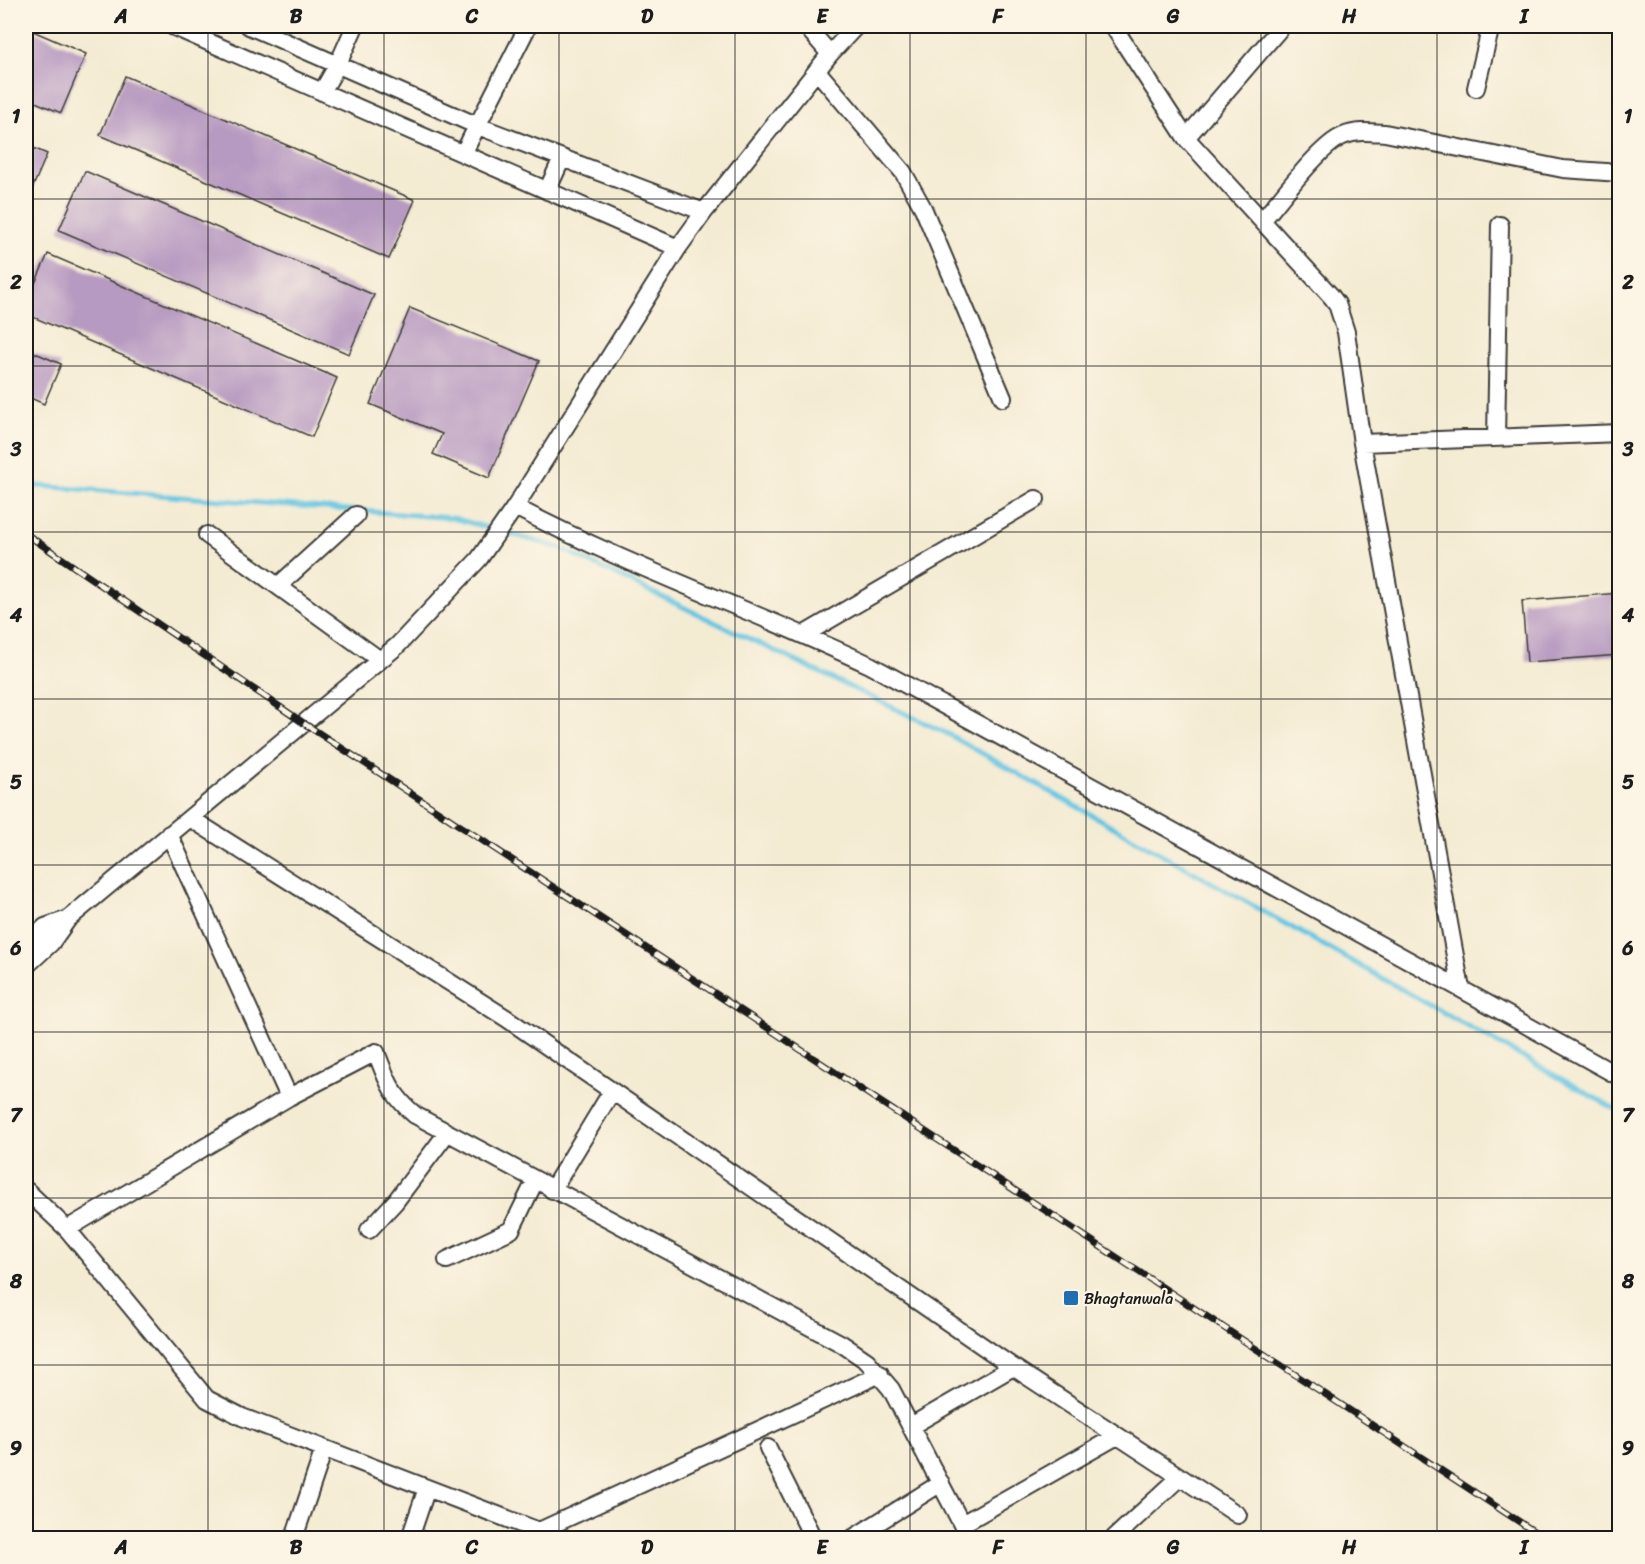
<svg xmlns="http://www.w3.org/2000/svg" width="1645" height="1564" font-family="Sriracha,sans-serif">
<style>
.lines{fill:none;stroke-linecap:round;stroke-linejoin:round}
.stream{stroke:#63c5e2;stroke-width:5}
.building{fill:#b79ac1}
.minor-casing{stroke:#3c3b37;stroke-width:20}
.minor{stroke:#fff;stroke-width:16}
.rail-casing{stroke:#1c1c1c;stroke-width:7}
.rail{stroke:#fcf5e5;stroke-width:4.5;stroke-dasharray:14;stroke-linecap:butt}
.grid{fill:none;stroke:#1c1c1c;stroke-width:1.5;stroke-opacity:0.55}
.poi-dot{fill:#1f6fb2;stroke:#fcf5e5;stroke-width:2}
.labels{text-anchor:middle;stroke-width:4.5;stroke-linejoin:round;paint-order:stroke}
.poi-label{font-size:16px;fill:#1c1c1c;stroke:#fcf5e5;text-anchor:start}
.neatline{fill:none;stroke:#1c1c1c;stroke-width:2}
.grid-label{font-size:20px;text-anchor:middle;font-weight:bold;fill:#1c1c1c}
</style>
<rect width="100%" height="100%" fill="#fcf5e5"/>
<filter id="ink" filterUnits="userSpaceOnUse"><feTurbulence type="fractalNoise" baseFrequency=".0167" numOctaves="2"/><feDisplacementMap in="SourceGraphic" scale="12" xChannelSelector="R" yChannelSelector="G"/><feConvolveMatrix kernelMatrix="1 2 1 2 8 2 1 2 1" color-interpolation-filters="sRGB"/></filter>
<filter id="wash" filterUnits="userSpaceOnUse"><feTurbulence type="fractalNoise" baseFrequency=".008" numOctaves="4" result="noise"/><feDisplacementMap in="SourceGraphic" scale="24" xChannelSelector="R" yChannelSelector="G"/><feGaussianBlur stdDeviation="1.35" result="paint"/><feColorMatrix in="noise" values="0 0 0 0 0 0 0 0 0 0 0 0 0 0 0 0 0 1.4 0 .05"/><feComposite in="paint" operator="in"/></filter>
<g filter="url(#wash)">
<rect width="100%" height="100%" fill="#f4ebd3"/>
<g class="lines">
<path class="stream" d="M26,485L453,518L560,548L946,733L1620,1112"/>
</g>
<g id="blocks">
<path class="building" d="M26,28L86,54L61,113L26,98Z
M125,76L415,200L389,259L100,135Z
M26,145L47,154L26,203Z
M85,171L374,295L349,354L59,230Z
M48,254L337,378L312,437L26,314V304Z
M410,308L539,361L489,478L433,454L442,434L370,404Z
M26,349L61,364L44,404L26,396Z
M1620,593V655L1527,662L1522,601Z"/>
</g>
</g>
<g filter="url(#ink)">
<use href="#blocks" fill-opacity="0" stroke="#3c3b37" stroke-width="1.5"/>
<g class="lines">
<defs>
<path id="minor" d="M172,26L678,248
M249,26L478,126L704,212
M806,26L830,54
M1113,26L1186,138L1331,296L1337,304L1346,332L1362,443L1461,989L1620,1077
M817,71L903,172L923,208L1003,398
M1476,88L1491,26
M322,92L338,64L355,26
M1186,138L1282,26
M463,154L528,26
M547,191L562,158
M1262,221C1280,200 1320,145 1343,136C1357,130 1371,132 1385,133L1563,169L1620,173
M1496,438L1500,225
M1362,443L1620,433
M515,507C629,567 753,610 870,665L1461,989
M207,535L380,660
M278,586L356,515
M805,634L1036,499
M190,818L506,1018L1013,1367L1238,1515
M169,834L289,1097
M26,945L45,927L68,919
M26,966L51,943L68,919L397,646L479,559L515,507L678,248L704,212L830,54L856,26
M26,1190L67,1229L207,1399L242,1417L539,1531L880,1374
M552,1190L612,1091
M67,1229L289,1097L376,1052C387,1080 391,1095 415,1115L842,1344L867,1361L891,1389L969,1538
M369,1230L395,1202L447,1133
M447,1260L511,1230L535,1181
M911,1426L1013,1367
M768,1448L813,1538
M962,1524L1117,1436
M294,1538L324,1449
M410,1538L427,1488
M853,1538L941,1483
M1114,1538L1180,1477"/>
</defs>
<use href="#minor" class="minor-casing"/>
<use href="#minor" class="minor"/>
<defs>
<path id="rail" d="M26,534L305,724L1544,1538"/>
</defs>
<use href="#rail" class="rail-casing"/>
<use href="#rail" class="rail"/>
</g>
</g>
<path class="grid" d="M208,26V1538M384,26V1538M559,26V1538M735,26V1538M910,26V1538M1086,26V1538M1261,26V1538M1437,26V1538M26,199H1620M26,366H1620M26,532H1620M26,699H1620M26,865H1620M26,1032H1620M26,1198H1620M26,1365H1620"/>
<rect class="poi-dot" x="1063" y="1290" width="16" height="16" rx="3"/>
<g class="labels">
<g class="poi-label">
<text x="1084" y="1304">Bhagtanwala</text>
</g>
</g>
<rect width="1645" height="1564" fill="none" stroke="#fcf5e5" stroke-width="66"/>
<rect x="33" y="33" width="1579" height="1498" class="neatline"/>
<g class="grid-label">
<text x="121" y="23">A</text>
<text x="296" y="23">B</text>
<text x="472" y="23">C</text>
<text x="647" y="23">D</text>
<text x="822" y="23">E</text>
<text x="998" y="23">F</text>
<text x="1173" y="23">G</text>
<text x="1349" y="23">H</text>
<text x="1524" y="23">I</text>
<text x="16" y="123">1</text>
<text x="1628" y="123">1</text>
<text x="16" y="289">2</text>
<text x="1628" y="289">2</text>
<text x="16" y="456">3</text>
<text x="1628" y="456">3</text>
<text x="16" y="622">4</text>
<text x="1628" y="622">4</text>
<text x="16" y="789">5</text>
<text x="1628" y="789">5</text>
<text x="16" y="955">6</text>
<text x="1628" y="955">6</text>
<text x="16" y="1122">7</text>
<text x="1628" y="1122">7</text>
<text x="16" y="1288">8</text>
<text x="1628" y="1288">8</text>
<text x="16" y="1455">9</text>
<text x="1628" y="1455">9</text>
<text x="121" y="1554">A</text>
<text x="296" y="1554">B</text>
<text x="472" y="1554">C</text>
<text x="647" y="1554">D</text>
<text x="822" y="1554">E</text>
<text x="998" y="1554">F</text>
<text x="1173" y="1554">G</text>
<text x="1349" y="1554">H</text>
<text x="1524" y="1554">I</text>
</g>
</svg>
